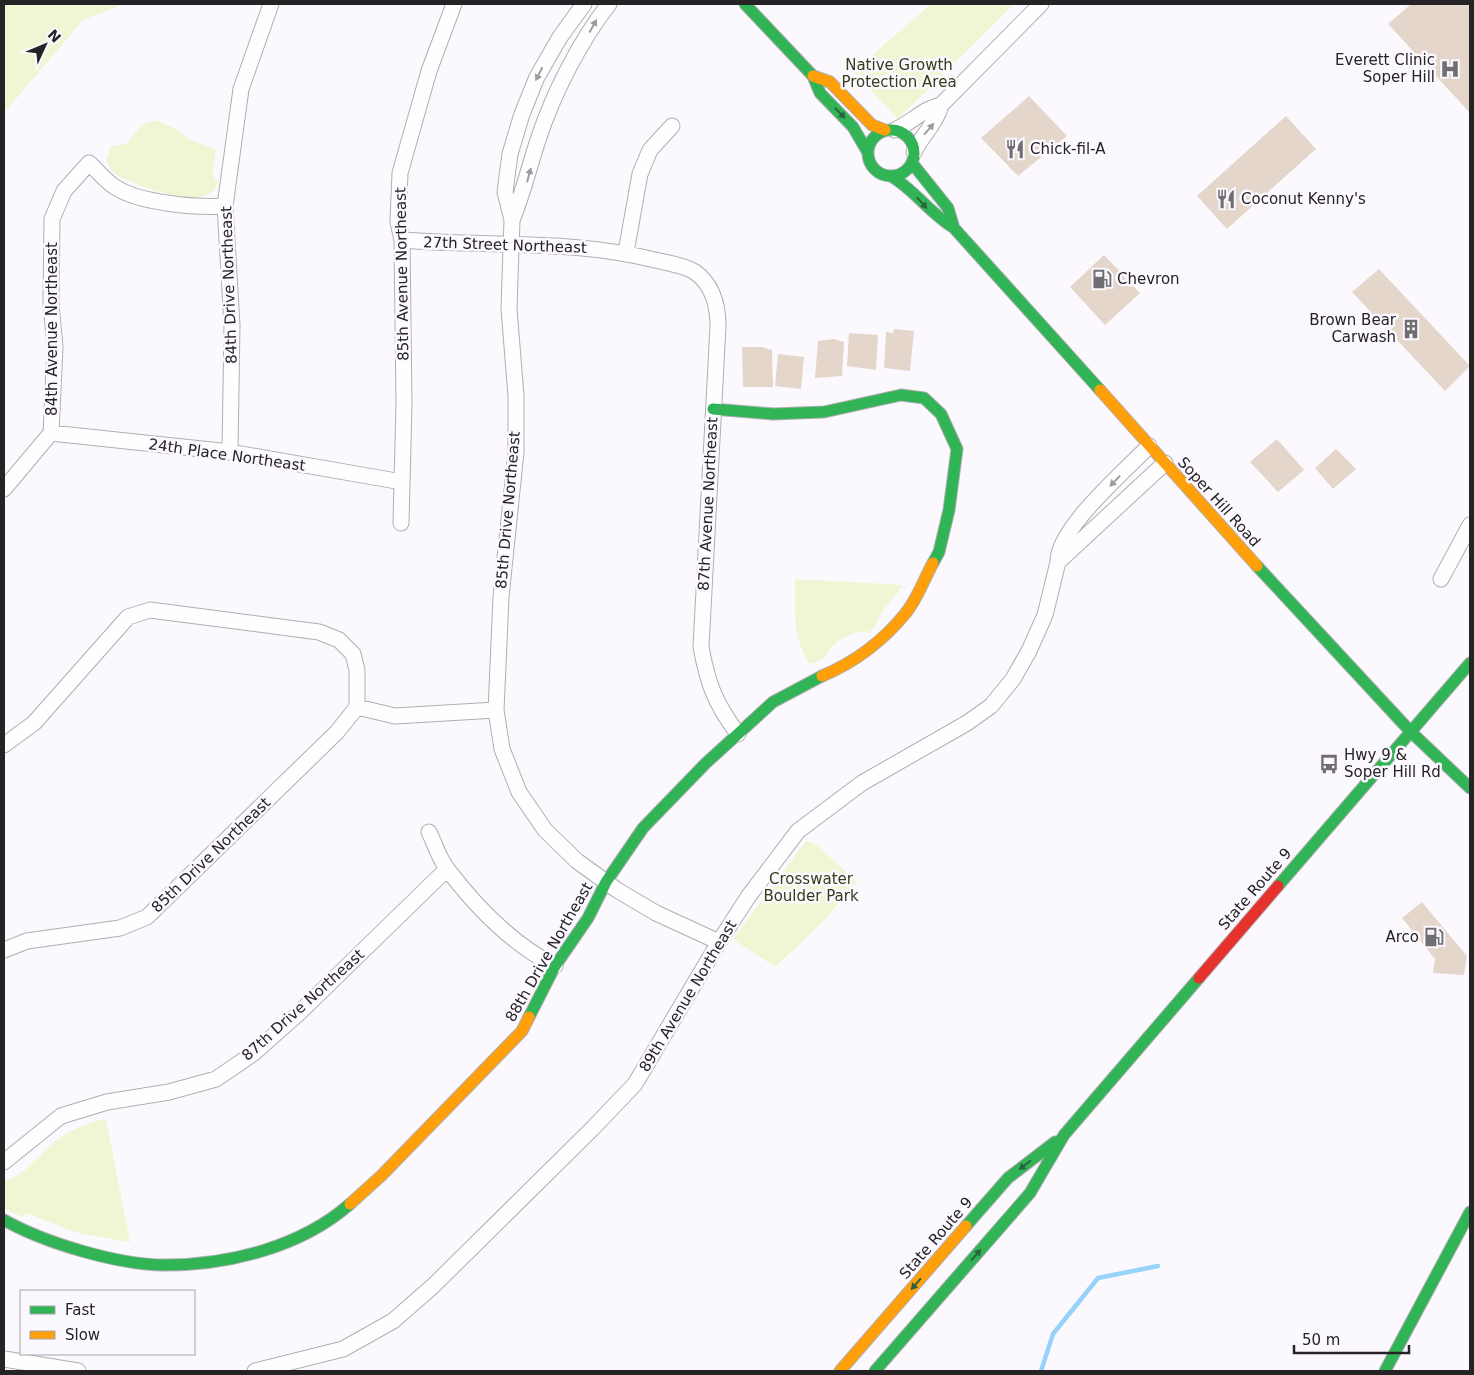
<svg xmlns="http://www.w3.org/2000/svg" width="1474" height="1375" font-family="'DejaVu Sans',sans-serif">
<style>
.green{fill:#eff6d3}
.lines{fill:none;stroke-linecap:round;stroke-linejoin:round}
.stream{stroke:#96d3fa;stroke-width:4.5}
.building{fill:#e4d6cb}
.street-casing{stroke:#b1aeb2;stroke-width:17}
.fast-casing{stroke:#b1aeb2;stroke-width:13}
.slow-casing{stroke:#b1aeb2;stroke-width:13}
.jam-casing{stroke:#b1aeb2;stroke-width:13}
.street{stroke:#fffeff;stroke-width:15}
.fast{stroke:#30b455;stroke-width:11}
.slow{stroke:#ff9f0a;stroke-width:11}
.jam{stroke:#e5322d;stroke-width:11}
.oneway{fill:#9d9b9e}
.oneway2{fill:#2a643c}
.labels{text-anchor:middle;stroke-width:5;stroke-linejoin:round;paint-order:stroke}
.poi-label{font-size:15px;fill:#262327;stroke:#fcf8ff;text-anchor:start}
.park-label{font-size:15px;fill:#353c17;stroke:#fcf8ff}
.street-label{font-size:15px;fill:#262327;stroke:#fcf8ff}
</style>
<rect width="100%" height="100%" fill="#fcf9fe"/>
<path class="green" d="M4,4H124L83,20L4,113Z
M931,4H1014L898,119L853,72Z
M155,120L174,128L190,140L216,149L212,173L218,183C215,190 211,194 204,196C188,203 129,184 115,174C111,171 109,165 106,161L111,146L126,144L142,125Z
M795,579L903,585C896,597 878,613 876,626L869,632C852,630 831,642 825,658L810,664C791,637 796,610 795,579Z
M806,841L817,845L857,882L821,924L775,967L733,939Z
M106,1119L130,1242L78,1233L26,1213L22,1217L4,1208V1181C27,1175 40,1152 60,1138C74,1128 89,1122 106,1119Z"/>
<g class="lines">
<path class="stream" d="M1041,1371L1053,1334L1098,1278L1158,1266"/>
</g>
<path class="building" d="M1411,4H1470V113L1388,24Z
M1029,96L1067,136L1018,176L981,138Z
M1286,116L1316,149L1227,229L1197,196Z
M1104,255L1140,293L1105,325L1070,287Z
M1379,269L1470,366L1445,391L1352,292Z
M894,329L914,331L910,371L884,368L886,332L893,333Z
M849,333L878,335L876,370L847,366Z
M834,339L844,342L842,376L815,378L818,341Z
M742,347H762L772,350L773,387H743Z
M778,354L804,357L801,389L775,386Z
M1277,439L1304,470L1278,492L1250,462Z
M1336,449L1356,469L1333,489L1315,468Z
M1422,902L1467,956L1464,975L1433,973L1435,959L1402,918Z"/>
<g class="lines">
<defs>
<path id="street" d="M584,4L560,37L537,77L522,114L510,154L505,192L512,220L509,309L516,396V452L501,597L496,710L502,749L519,792L545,830L577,861L617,890L656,913L719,942
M941,105L1041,4
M895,130C913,122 922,109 941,105
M914,152C922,135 936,124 941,105
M512,220C523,194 529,167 538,140C553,94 580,41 609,4
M402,240C488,247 570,239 655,260C668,263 684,265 695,272C713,285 718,305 718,326L701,647C708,685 715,703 738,734
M626,252L640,174L650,150L672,126
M51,433L230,452L402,482
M230,452L232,325L225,206L241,89L271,4
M4,489L51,433L55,347L51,304L52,219L64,191L89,163C97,170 105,181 115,187C139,203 196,208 225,206
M401,523L404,404L402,240L398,222L400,173L429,71L454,4
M1058,562L1165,463
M1441,579L1470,525
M357,707L395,716L496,710
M4,745L34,723L128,617L150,610L319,632L339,640L353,654L357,670V707L337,732L147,917L120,928L27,941L4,950
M429,832C435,844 439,859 448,870C477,908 512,944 555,966
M4,1162L61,1116L107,1102L169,1092L216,1079L254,1053L299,1013L447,869
M4,1359L78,1371
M255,1371L343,1349L393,1321L433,1286L593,1128L635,1084L719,942L748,897L798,831L862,783L967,723L991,706L1013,679L1029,651L1045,615L1058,562C1056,530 1126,470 1149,446"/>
<path id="fast" d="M745,4L813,76L820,93L853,127L867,151
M868 153a23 23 0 1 1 46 0a23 23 0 1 1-46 0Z
M912,163L948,208L954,228
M891,176C916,191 928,212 954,228L1100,390
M713,409L773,414L824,412L901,395L924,398L941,414L957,449L949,510L939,552L933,563
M1257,566L1410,731L1470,788
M1278,886L1470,663
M529,1017L555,966L588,918L606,882L643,828L706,763L773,702L822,676
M4,1220C45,1243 118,1265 165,1265C229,1265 301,1247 350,1204
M966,1226L1008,1178L1055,1142
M875,1371L1030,1193L1064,1135L1199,978
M1385,1371L1470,1212"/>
<path id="slow" d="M813,76L830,82L872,125L885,130
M1100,390L1257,566
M822,676C853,663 883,641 905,614C917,600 924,579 933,563
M350,1204L382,1175L522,1031L529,1017
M840,1371L966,1226"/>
<path id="jam" d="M1199,978L1278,886"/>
</defs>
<use href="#street" class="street-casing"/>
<use href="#fast" class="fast-casing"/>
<use href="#slow" class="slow-casing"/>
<use href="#jam" class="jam-casing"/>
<use href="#street" class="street"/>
<use href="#fast" class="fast"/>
<use href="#slow" class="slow"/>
<use href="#jam" class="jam"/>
</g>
<defs><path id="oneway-solid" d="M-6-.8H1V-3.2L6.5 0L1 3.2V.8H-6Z" transform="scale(1.25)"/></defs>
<g class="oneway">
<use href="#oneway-solid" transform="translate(593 26) rotate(-61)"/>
<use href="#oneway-solid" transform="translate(539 74) rotate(117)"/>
<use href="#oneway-solid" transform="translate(929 129) rotate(-49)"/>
<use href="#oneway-solid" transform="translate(529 175) rotate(-75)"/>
<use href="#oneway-solid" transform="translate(1115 481) rotate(134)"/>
</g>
<g class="oneway2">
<use href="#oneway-solid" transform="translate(840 113) rotate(45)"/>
<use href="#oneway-solid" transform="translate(922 203) rotate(47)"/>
<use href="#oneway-solid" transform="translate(1025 1165) rotate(143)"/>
<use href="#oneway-solid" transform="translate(976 1255) rotate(-49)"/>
<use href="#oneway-solid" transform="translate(916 1284) rotate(131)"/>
</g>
<defs>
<symbol id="hospital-bare" viewBox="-9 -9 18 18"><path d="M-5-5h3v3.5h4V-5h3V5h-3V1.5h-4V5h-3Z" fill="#716e72" stroke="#fcf8ff" stroke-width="2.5" paint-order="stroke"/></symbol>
<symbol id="restaurant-bare" viewBox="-9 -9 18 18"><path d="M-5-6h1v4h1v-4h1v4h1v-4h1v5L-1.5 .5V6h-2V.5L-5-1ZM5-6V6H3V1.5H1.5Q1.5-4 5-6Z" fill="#716e72" stroke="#fcf8ff" stroke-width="2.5" paint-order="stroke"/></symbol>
<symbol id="fuel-bare" viewBox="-9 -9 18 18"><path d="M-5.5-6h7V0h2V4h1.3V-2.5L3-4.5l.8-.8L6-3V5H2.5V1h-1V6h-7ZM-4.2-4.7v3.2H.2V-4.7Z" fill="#716e72" stroke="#fcf8ff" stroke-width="2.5" paint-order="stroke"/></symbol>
<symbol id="building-bare" viewBox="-9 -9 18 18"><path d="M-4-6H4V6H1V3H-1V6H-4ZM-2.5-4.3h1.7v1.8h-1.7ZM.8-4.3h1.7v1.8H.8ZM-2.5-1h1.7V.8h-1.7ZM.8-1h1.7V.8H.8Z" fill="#716e72" stroke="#fcf8ff" stroke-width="2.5" paint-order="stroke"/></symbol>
<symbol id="bus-bare" viewBox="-9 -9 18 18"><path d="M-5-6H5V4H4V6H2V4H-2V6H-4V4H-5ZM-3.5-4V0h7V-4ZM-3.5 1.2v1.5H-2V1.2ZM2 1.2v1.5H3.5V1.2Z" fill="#716e72" stroke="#fcf8ff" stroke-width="2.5" paint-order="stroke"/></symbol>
</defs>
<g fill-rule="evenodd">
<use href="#hospital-bare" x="1436" y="55" width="28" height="28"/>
<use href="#restaurant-bare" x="1001" y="135" width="28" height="28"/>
<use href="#restaurant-bare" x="1212" y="185" width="28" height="28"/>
<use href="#fuel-bare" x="1088" y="265" width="28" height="28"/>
<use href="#building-bare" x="1397" y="315" width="28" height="28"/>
<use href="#bus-bare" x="1315" y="750" width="28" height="28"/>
<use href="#fuel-bare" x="1420" y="923" width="28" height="28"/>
</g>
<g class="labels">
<g class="poi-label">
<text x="1435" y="65" text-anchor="end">Everett Clinic<tspan x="1435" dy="17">Soper Hill</tspan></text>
<text x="1030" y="154">Chick-fil-A</text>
<text x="1241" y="204">Coconut Kenny's</text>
<text x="1117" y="284">Chevron</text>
<text x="1396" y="325" text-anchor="end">Brown Bear<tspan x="1396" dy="17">Carwash</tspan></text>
<text x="1344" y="760">Hwy 9 &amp;<tspan x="1344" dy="17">Soper Hill Rd</tspan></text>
<text x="1419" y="942" text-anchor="end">Arco</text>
</g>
<g class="park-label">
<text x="899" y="70">Native Growth<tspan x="899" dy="17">Protection Area</tspan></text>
<text x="811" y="884">Crosswater<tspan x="811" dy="17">Boulder Park</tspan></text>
</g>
<g class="street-label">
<text transform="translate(505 245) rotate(2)" y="5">27th Street Northeast</text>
<text transform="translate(402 274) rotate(-91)" y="5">85th Avenue Northeast</text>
<text transform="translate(229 285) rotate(-92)" y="5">84th Drive Northeast</text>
<text transform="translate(52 329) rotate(-90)" y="5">84th Avenue Northeast</text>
<text transform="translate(227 455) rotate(8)" y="5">24th Place Northeast</text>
<text transform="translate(1219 502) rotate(48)" y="5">Soper Hill Road</text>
<text transform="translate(708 504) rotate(-87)" y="5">87th Avenue Northeast</text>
<text transform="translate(508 510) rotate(-85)" y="5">85th Drive Northeast</text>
<text transform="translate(211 855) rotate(-44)" y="5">85th Drive Northeast</text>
<text transform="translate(1255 889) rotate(-49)" y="5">State Route 9</text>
<text transform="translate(549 952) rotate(-60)" y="5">88th Drive Northeast</text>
<text transform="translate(688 996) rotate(-59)" y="5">89th Avenue Northeast</text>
<text transform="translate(303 1005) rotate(-42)" y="5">87th Drive Northeast</text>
<text transform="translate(936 1238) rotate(-49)" y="5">State Route 9</text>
</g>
</g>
<rect width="1474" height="1375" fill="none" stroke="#262327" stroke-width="10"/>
<rect x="20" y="1290" width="175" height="65" fill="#fcf8ff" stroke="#a6a3a9"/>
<rect x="30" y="1306" width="25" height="8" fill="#30b455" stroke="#a6a3a9"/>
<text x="65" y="1315" font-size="15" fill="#262327">Fast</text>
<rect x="30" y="1331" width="25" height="8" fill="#ff9f0a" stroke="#a6a3a9"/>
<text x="65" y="1340" font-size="15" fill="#262327">Slow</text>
<g transform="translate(45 45) rotate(46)" stroke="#fcf8ff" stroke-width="4" paint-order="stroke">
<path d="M0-4L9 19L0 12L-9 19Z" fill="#262327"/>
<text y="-8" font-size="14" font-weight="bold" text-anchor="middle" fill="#262327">N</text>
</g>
<path d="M1294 1345v8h115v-8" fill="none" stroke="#262327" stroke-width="2.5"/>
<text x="1302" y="1345" font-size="15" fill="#262327" stroke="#fcf8ff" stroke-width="4" paint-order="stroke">50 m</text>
</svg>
